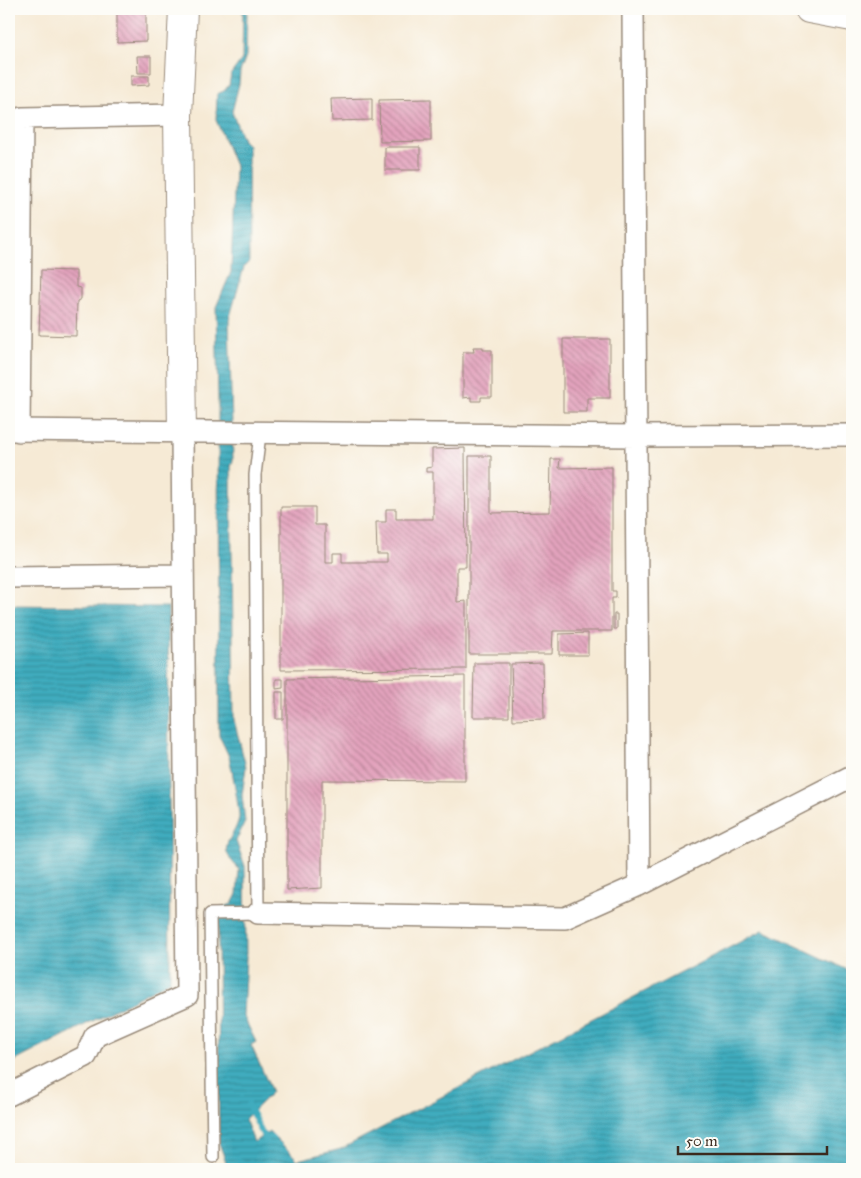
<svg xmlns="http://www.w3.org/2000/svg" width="861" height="1178" font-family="'IM FELL Great Primer',serif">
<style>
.water{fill:url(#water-rules);stroke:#3d6b6e}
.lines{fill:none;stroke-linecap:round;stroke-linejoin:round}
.stream{stroke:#3facbe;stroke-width:6}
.building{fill:url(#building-back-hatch)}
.service-casing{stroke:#988a7a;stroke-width:14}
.minor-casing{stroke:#988a7a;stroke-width:24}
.tertiary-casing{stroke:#988a7a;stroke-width:30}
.service{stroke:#fff;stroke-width:11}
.minor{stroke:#fff;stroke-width:21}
.tertiary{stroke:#fff;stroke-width:28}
</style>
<defs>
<pattern id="water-rules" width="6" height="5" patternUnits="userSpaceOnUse" patternTransform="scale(1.25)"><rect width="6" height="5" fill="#3facbe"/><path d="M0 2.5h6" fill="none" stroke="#368c9a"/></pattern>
<pattern id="building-back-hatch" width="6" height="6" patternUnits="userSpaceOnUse" patternTransform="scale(1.25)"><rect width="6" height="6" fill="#e3a3bd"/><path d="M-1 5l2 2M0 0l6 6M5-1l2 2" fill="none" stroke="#b98599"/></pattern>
</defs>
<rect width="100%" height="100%" fill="#fdfcf7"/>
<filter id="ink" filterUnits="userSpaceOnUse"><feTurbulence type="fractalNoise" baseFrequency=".02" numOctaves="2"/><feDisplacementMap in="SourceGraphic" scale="10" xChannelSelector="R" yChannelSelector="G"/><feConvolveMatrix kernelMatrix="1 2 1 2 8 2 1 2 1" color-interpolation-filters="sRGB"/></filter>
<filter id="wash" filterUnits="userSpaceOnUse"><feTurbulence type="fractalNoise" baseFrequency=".0096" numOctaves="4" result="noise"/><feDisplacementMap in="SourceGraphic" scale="20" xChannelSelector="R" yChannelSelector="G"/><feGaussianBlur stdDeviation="1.12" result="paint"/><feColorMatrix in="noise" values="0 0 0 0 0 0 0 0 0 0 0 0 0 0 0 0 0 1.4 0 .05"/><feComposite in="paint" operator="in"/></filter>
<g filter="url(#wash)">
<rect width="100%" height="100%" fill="#f6ead5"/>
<path class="water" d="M243,9H247L246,56L240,72L239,84L232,112L243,140L248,145L249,262L244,267L229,320L233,460L231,467L234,720L246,767L242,795L245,822L236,841L245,866L246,957L243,1015L256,1042L251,1045L272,1092L245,1119L254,1142L269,1131L298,1160L341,1149L763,930L852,972V1169H215L226,1162L219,1143L218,909L232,904L237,894L239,869C214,844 233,843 239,818C240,814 231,763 229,757C226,750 223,743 219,736L218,399L216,307L231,272L235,166L216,120L217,94L224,91L229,85L231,74L242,59Z
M9,605L168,607L170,981L9,1064Z"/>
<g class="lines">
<path class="stream" d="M248,1105L267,1143"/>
</g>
<g id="blocks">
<path class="building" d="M117,9H146V41L117,42Z
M137,56H151V73H138Z
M131,76H149V85L131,86Z
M372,98V120L332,121L331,99Z
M431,99V141L380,142L379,100Z
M385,147H420V170H385Z
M41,270L76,271V287L81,288V299L77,301L76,336L39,335Z
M563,339H610V398H587V412H563Z
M473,347H483V350H492V397H481V401H471V397L463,398V352H474Z
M465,448L466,567H457V602L466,601V669L281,670V507H315V525H325V562H333V553H342V562H387V554H377L376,522H386V509H396V519H433V472H426V468L432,467V449Z
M469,456H491V513L550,512L551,459H560L559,468L612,467V591H616V598H612V631H553L552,654H469Z
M614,614H617V629H614Z
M588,633V655H559V634Z
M474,663H509V717H473Z
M543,663L544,719L513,720L511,664Z
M465,676V781L322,780V888L287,890V679Z
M276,679H283V688L276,689Z
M276,692H283V719H276Z"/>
</g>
</g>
<g filter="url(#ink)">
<use href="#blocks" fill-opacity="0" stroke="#988a7a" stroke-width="1"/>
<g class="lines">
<defs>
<path id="service" d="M213,1157L210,914L258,913L255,475L260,434"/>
<path id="minor" d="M633,9L639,885
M9,430L636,436L852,435
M19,431L22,118L178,115
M9,577L182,575
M258,913L565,918L639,885L852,776
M9,1095L86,1056L95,1036L187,995L182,433"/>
<path id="tertiary" d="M809,9L852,17
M182,433L178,115L183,9"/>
</defs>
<use href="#service" class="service-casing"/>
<use href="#minor" class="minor-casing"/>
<use href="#tertiary" class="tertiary-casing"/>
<use href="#service" class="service"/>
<use href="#minor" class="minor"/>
<use href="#tertiary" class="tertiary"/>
</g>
</g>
<rect width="861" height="1178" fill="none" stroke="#fdfcf7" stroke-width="30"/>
<path d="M678 1146v8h149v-8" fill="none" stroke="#3b2a1e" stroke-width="2.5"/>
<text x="686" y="1146" font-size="15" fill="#3b2a1e" stroke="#fdfcf7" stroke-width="4" paint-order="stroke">50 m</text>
</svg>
